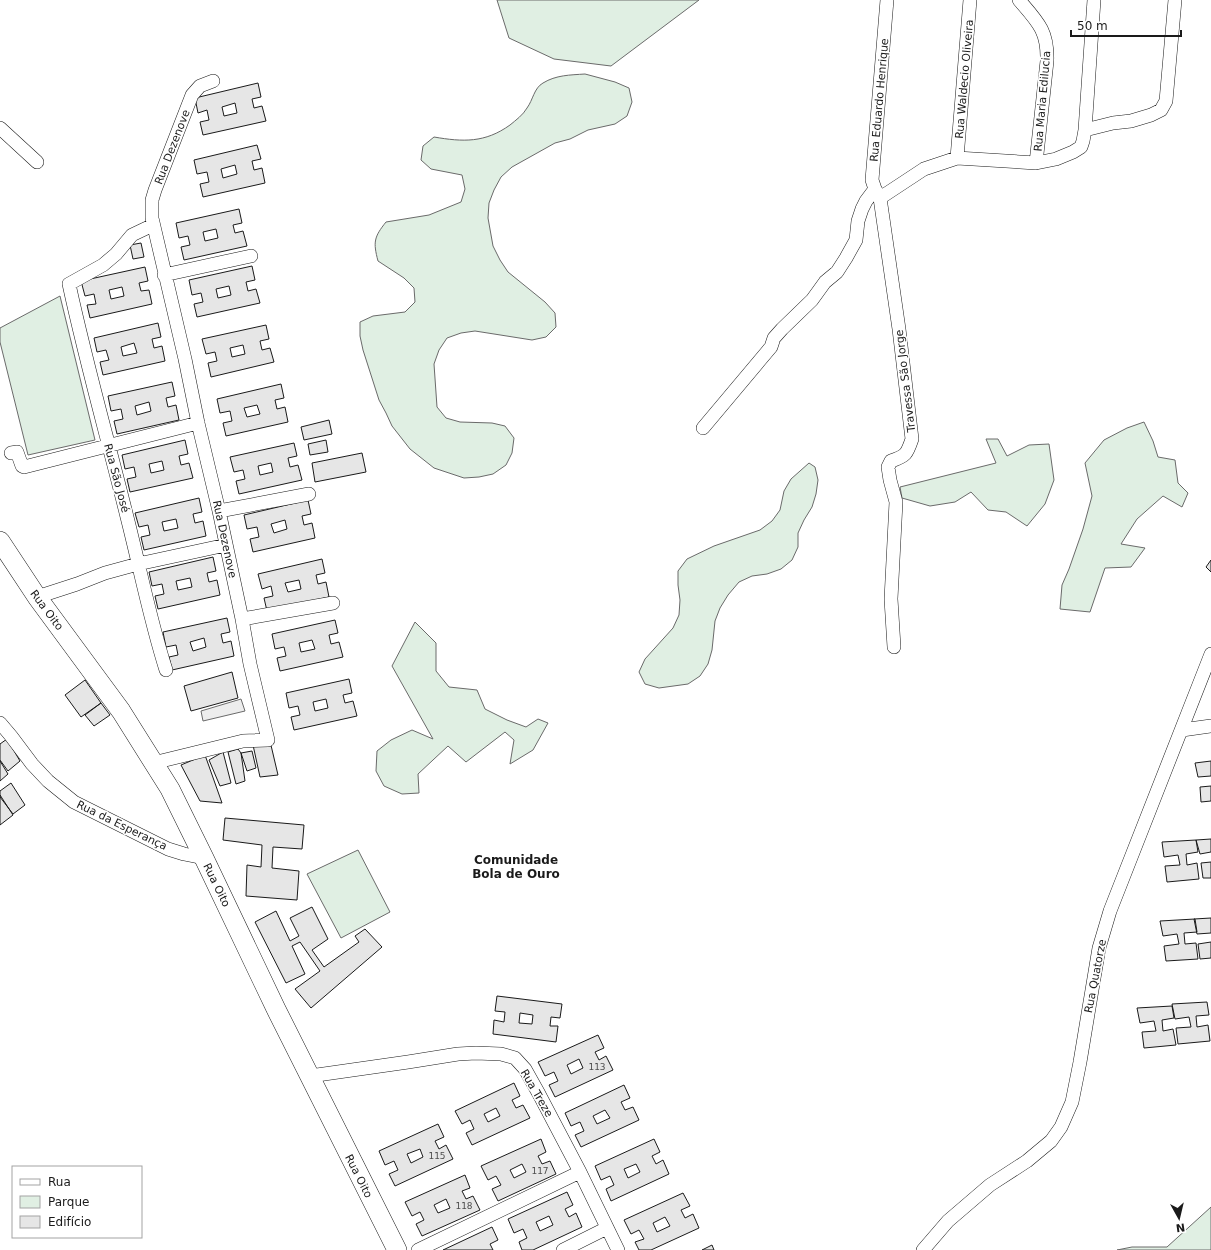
<svg xmlns="http://www.w3.org/2000/svg" width="1211" height="1250" font-family="'DejaVu Sans',sans-serif">
<style>
.green{fill:#e0efe3;stroke:#6a6a6a}
.parking{fill:#ededed;stroke:#6a6a6a}
.building{fill:#e6e6e6;stroke:#1a1a1a;fill-rule:evenodd}
.lines{fill:none;stroke-linecap:round;stroke-linejoin:round}
.street-casing{stroke:#1a1a1a;stroke-width:14}
.secondary-casing{stroke:#1a1a1a;stroke-width:20}
.street{stroke:#fff;stroke-width:13}
.secondary{stroke:#fff;stroke-width:19}
.labels{text-anchor:middle;stroke-width:3;stroke-linejoin:round;paint-order:stroke}
.number-label{font-size:9px;fill:#4d4d4d}
.street-label{font-size:11px;fill:#1a1a1a;stroke:#fff}
.neighbourhood-label{font-size:12px;font-weight:bold;fill:#1a1a1a;stroke:#fff}
</style>
<rect width="100%" height="100%" fill="#fff"/>
<path class="green" d="M497,0H699L611,66L554,59L509,38Z
M585,74L615,82L629,88L632,102L627,116L615,124L588,130L570,139L555,143L512,167L501,177L494,190L489,203L488,218L493,246L500,260L508,272L545,302L555,313L556,327L546,337L532,340L475,331L461,333L447,338L439,350L434,364L437,407L446,418L460,422L492,423L505,426L514,438L512,453L506,465L493,474L479,477L464,478L434,468L410,449L392,426L386,413L379,400L363,350L360,336V322L373,316L405,312L415,302L414,288L404,278L378,261C373,242 374,237 386,222L429,215L461,202L465,189L462,175L431,169L421,160L423,146L434,137C463,142 485,143 510,125C516,120 523,115 527,108C533,100 534,88 543,83C556,75 570,75 585,74Z
M60,296L95,440L28,455L0,342V328Z
M1144,422L1153,441L1158,457L1175,460L1178,483L1188,493L1182,507L1163,496L1137,519L1121,544L1145,548L1131,567L1105,568L1090,612L1060,609L1062,585L1069,569L1083,529L1092,496L1085,463L1104,440L1127,428Z
M986,439H998L1007,456L1029,445L1049,444L1054,480L1045,504L1027,526L1006,512L988,510L971,492L955,502L930,506L902,498L900,487L996,463Z
M809,463L815,467L818,480L816,494L812,507L804,520L798,533V547L792,560L781,569L767,574L752,576L739,582L728,595L720,608L715,621L712,650L708,664L700,676L688,684L659,688L645,684L639,672L645,659L673,628L679,615L680,600L678,585V571L687,559L714,546L760,530L772,521L780,510L784,491L791,479Z
M415,622L436,643V671L449,687L477,690L485,709L507,720L526,727L538,719L548,723L533,750L510,764L514,740L505,732L466,762L448,746L418,774L419,793L402,794L384,786L376,771L377,751L391,740L412,730L433,739L392,666Z
M358,850L390,912L341,938L307,874Z
M1211,1207V1250H1117L1132,1247H1167Z"/>
<path class="parking" d="M241,699L245,711L203,721L201,711Z"/>
<path class="building" d="M258,83L261,97L252,99L254,108L262,106L266,121L203,135L200,122L209,120L207,110L198,113L195,98ZM235,103L237,113L224,116L222,107Z
M257,145L261,159L252,161L254,170L262,168L265,183L203,197L200,184L209,182L207,172L197,174L194,160ZM235,165L237,174L223,178L221,169Z
M239,209L242,223L233,225L235,233L243,231L247,246L184,260L181,247L190,245L188,236L179,238L176,223ZM216,229L218,238L205,241L203,232Z
M141,243L144,257L133,259L130,245Z
M252,266L255,280L246,282L248,291L256,289L260,303L197,317L194,304L203,302L201,293L192,295L189,280ZM229,286L231,295L218,298L216,289Z
M145,267L148,281L139,283L141,291L149,290L152,304L90,318L87,305L96,304L94,294L85,296L81,281ZM122,287L124,296L111,299L109,290Z
M158,323L161,337L152,339L154,348L162,346L165,361L103,375L100,362L109,360L106,350L97,352L94,338ZM134,343L137,353L123,356L121,347Z
M266,325L269,339L260,341L262,350L270,348L274,362L211,377L208,363L217,361L215,352L206,354L202,339ZM243,345L245,354L232,357L230,348Z
M172,382L175,396L166,398L168,407L176,405L179,420L117,434L114,421L123,419L121,409L111,411L108,396ZM149,402L151,411L137,415L135,406Z
M281,384L284,398L275,400L277,409L285,407L288,422L226,436L223,423L232,421L230,411L220,413L217,399ZM257,405L260,414L247,417L244,408Z
M329,420L332,434L304,440L301,427Z
M185,440L188,454L179,456L181,465L189,463L193,478L130,492L127,479L136,477L134,467L125,469L122,455ZM162,461L164,470L151,473L149,464Z
M326,440L328,452L310,455L308,444Z
M294,443L297,456L288,458L290,467L298,465L302,480L239,494L236,481L245,479L243,470L234,472L230,457ZM271,463L273,472L260,475L258,466Z
M362,453L366,472L315,482L312,463Z
M199,498L202,512L193,514L195,523L203,521L206,536L144,550L141,537L150,535L148,525L139,527L135,513ZM176,519L178,528L164,531L162,522Z
M308,500L311,514L302,516L304,525L312,523L315,538L253,552L250,539L259,537L257,527L247,529L244,515ZM285,520L287,529L274,533L271,524Z
M213,557L216,571L207,573L209,582L217,580L220,595L158,609L155,596L164,594L162,584L152,586L149,572ZM190,578L192,587L178,590L176,581Z
M322,559L325,573L316,575L318,584L326,582L329,597L267,611L264,598L273,596L271,586L262,589L258,574ZM299,580L301,589L288,592L285,583Z
M1211,560V572L1206,567Z
M227,618L230,632L221,634L223,643L231,641L234,656L172,670L169,657L178,655L176,645L166,647L163,632ZM204,638L206,647L193,651L190,642Z
M335,620L338,633L329,635L331,644L339,642L343,657L280,671L277,658L286,656L284,647L275,649L272,634ZM312,640L315,649L301,652L299,643Z
M232,672L238,698L191,711L184,686Z
M349,679L352,693L343,695L345,703L353,701L357,716L294,730L291,717L300,715L298,706L289,708L286,693ZM326,699L328,708L315,711L313,702Z
M85,680L101,703L81,717L65,695Z
M101,703L110,715L94,726L85,715Z
M7,739L20,761L8,771L0,760V744Z
M270,741L278,775L260,777L253,745Z
M238,749L241,753L245,781L236,784L228,752Z
M252,751L256,768L247,771L241,753Z
M223,752L231,783L220,786L209,760Z
M205,755L222,803L200,801L181,765Z
M0,761L8,774L0,781Z
M1211,761V776L1198,777L1195,763Z
M11,783L25,805L13,814L0,797V791Z
M1211,786V801L1201,802L1200,787Z
M0,795L13,815L0,825Z
M225,818L304,825L302,849L273,847L272,868L299,871L297,900L246,896L247,865L261,867L262,845L223,840Z
M1211,839V852L1200,854L1196,840Z
M1196,840L1198,852L1186,854L1187,865L1197,863L1199,879L1167,882L1165,866L1180,865L1178,855L1164,857L1162,842Z
M1211,862V878H1203L1201,863Z
M312,907L328,939L312,950L324,967L359,942L355,936L365,929L382,947L311,1008L295,989L320,971L300,942L292,946L305,974L286,983L255,922L276,911L290,941L299,936L290,918Z
M1211,918V933L1197,934L1194,919Z
M1195,919L1197,932L1184,933L1185,944L1196,943L1198,959L1166,961L1164,946L1179,944L1177,934L1163,936L1160,921Z
M1211,942V958L1200,959L1198,944Z
M497,996L562,1004L560,1018L551,1017L550,1026H558L556,1042L493,1034L494,1020L504,1022L505,1012L495,1011ZM520,1013L533,1015L532,1024L519,1023Z
M1207,1002L1209,1015L1196,1016L1197,1027L1208,1025L1210,1041L1178,1044L1176,1028L1191,1027L1189,1017L1175,1019L1172,1004Z
M1172,1006L1174,1018L1162,1020L1163,1031L1173,1029L1176,1045L1144,1048L1142,1032L1156,1031L1154,1021L1140,1023L1137,1008Z
M598,1035L604,1048L595,1052L599,1060L606,1056L613,1070L555,1097L549,1085L558,1081L554,1072L545,1076L538,1062ZM579,1059L583,1068L571,1074L567,1065Z
M514,1083L520,1096L512,1100L516,1108L523,1105L530,1118L472,1145L466,1133L474,1129L470,1120L462,1124L455,1111ZM496,1108L500,1116L488,1122L484,1114Z
M624,1085L630,1098L621,1102L625,1110L633,1107L639,1120L581,1147L575,1135L584,1131L580,1122L571,1126L565,1113ZM605,1110L610,1118L597,1124L593,1116Z
M438,1124L444,1137L435,1141L439,1149L446,1145L453,1159L395,1186L389,1174L398,1170L394,1161L385,1165L379,1151ZM420,1149L423,1157L411,1163L407,1154Z
M541,1139L546,1152L538,1156L542,1164L550,1161L556,1174L498,1201L492,1189L501,1185L496,1176L488,1180L481,1166ZM522,1164L526,1172L514,1178L510,1170Z
M654,1139L660,1152L652,1156L656,1164L663,1160L669,1174L611,1201L606,1189L614,1185L610,1176L601,1180L595,1166ZM636,1164L640,1172L628,1178L624,1169Z
M465,1175L470,1188L462,1191L466,1199L473,1196L480,1210L422,1236L416,1224L424,1220L420,1212L412,1216L405,1202ZM446,1199L450,1208L438,1213L434,1205Z
M567,1192L573,1205L565,1209L569,1217L576,1213L582,1227L533,1250H522L519,1242L527,1238L523,1229L514,1233L508,1219ZM549,1216L553,1225L540,1231L536,1222Z
M683,1193L690,1206L681,1210L685,1218L693,1214L699,1228L651,1250H639L635,1242L644,1239L639,1230L631,1234L624,1220ZM665,1217L670,1226L657,1232L653,1223Z
M492,1227L498,1240L490,1244L493,1250H443Z
M712,1245L714,1250H702Z"/>
<g class="lines">
<defs>
<path id="street" d="M887,0L872,180L875,189L880,198L899,329L912,439C907,454 906,456 891,461L888,467L890,480L896,502L891,599L894,647
M1019,0C1038,22 1048,31 1047,61L1036,163
M0,128L37,162
M1085,130L1113,123L1131,121L1151,115L1161,110L1166,101L1175,0
M957,158L970,0
M880,198L924,169L957,158L1036,163L1056,159L1073,152L1081,147L1083,141L1085,130L1094,0
M153,225L132,235L116,254L103,265L69,284C86,363 108,440 127,517C140,568 150,620 166,670
M164,275L251,256
M703,428L771,347L774,338L782,329L812,300L825,282L837,272L846,258L856,240L858,221L862,209L866,201L875,189
M11,453L17,452L22,466L24,467L198,423
M219,511L309,494
M37,597L77,584L105,573L138,564L226,545
M242,619L333,603
M0,723L11,736L32,764L48,781L74,802L168,849L184,854L204,858
M1182,730L1211,726
M153,763L243,741L268,740L250,664L242,619L219,511L198,423L185,359L152,218V200L155,190L192,95L200,86L213,81
M310,1076L408,1062L458,1054L476,1053L501,1054L515,1058L525,1069L539,1094L580,1172L618,1250
M418,1250L580,1172
M563,1250L607,1228
M923,1250L948,1221L990,1185L1027,1161L1051,1141L1061,1127L1072,1102L1080,1062L1099,948L1110,911L1211,654"/>
<path id="secondary" d="M0,541L37,597L121,711L170,789L204,858L276,1009L397,1250"/>
</defs>
<use href="#street" class="street-casing"/>
<use href="#secondary" class="secondary-casing"/>
<use href="#street" class="street"/>
<use href="#secondary" class="secondary"/>
</g>
<g class="labels">
<g class="number-label">
<text x="597" y="1070">113</text>
<text x="437" y="1159">115</text>
<text x="540" y="1174">117</text>
<text x="464" y="1209">118</text>
</g>
<g class="street-label">
<text transform="translate(964 79) rotate(-85)" y="4">Rua Waldecio Oliveira</text>
<text transform="translate(879 100) rotate(-85)" y="4">Rua Eduardo Henrique</text>
<text transform="translate(1042 101) rotate(-85)" y="4">Rua Maria Edilucia</text>
<text transform="translate(172 147) rotate(-69)" y="4">Rua Dezenove</text>
<text transform="translate(905 381) rotate(-97)" y="4">Travessa São Jorge</text>
<text transform="translate(117 478) rotate(75)" y="4">Rua São José</text>
<text transform="translate(225 539) rotate(78)" y="4">Rua Dezenove</text>
<text transform="translate(47 610) rotate(53)" y="4">Rua Oito</text>
<text transform="translate(122 825) rotate(26)" y="4">Rua da Esperança</text>
<text transform="translate(217 885) rotate(64)" y="4">Rua Oito</text>
<text transform="translate(1095 976) rotate(-79)" y="4">Rua Quatorze</text>
<text transform="translate(537 1093) rotate(60)" y="4">Rua Treze</text>
<text transform="translate(359 1176) rotate(63)" y="4">Rua Oito</text>
</g>
<g class="neighbourhood-label">
<text x="516" y="864">Comunidade<tspan x="516" dy="14">Bola de Ouro</tspan></text>
</g>
</g>
<rect x="12" y="1166" width="130" height="72" fill="#ffffff" stroke="#a3a3a3"/>
<rect x="20" y="1179" width="20" height="6" fill="#ffffff" stroke="#a3a3a3"/>
<text x="48" y="1186" font-size="12" fill="#1a1a1a">Rua</text>
<rect x="20" y="1196" width="20" height="12" fill="#e0efe3" stroke="#a3a3a3"/>
<text x="48" y="1206" font-size="12" fill="#1a1a1a">Parque</text>
<rect x="20" y="1216" width="20" height="12" fill="#e6e6e6" stroke="#a3a3a3"/>
<text x="48" y="1226" font-size="12" fill="#1a1a1a">Edifício</text>
<g transform="translate(1179 1218) rotate(172)" stroke="#ffffff" stroke-width="3" paint-order="stroke">
<path d="M0-3L7 15L0 10L-7 15Z" fill="#1a1a1a"/>
<text y="-6" font-size="11" font-weight="bold" text-anchor="middle" fill="#1a1a1a">N</text>
</g>
<path d="M1071 30v6h110v-6" fill="none" stroke="#1a1a1a" stroke-width="2"/>
<text x="1077" y="30" font-size="12" fill="#1a1a1a" stroke="#ffffff" stroke-width="3" paint-order="stroke">50 m</text>
</svg>
